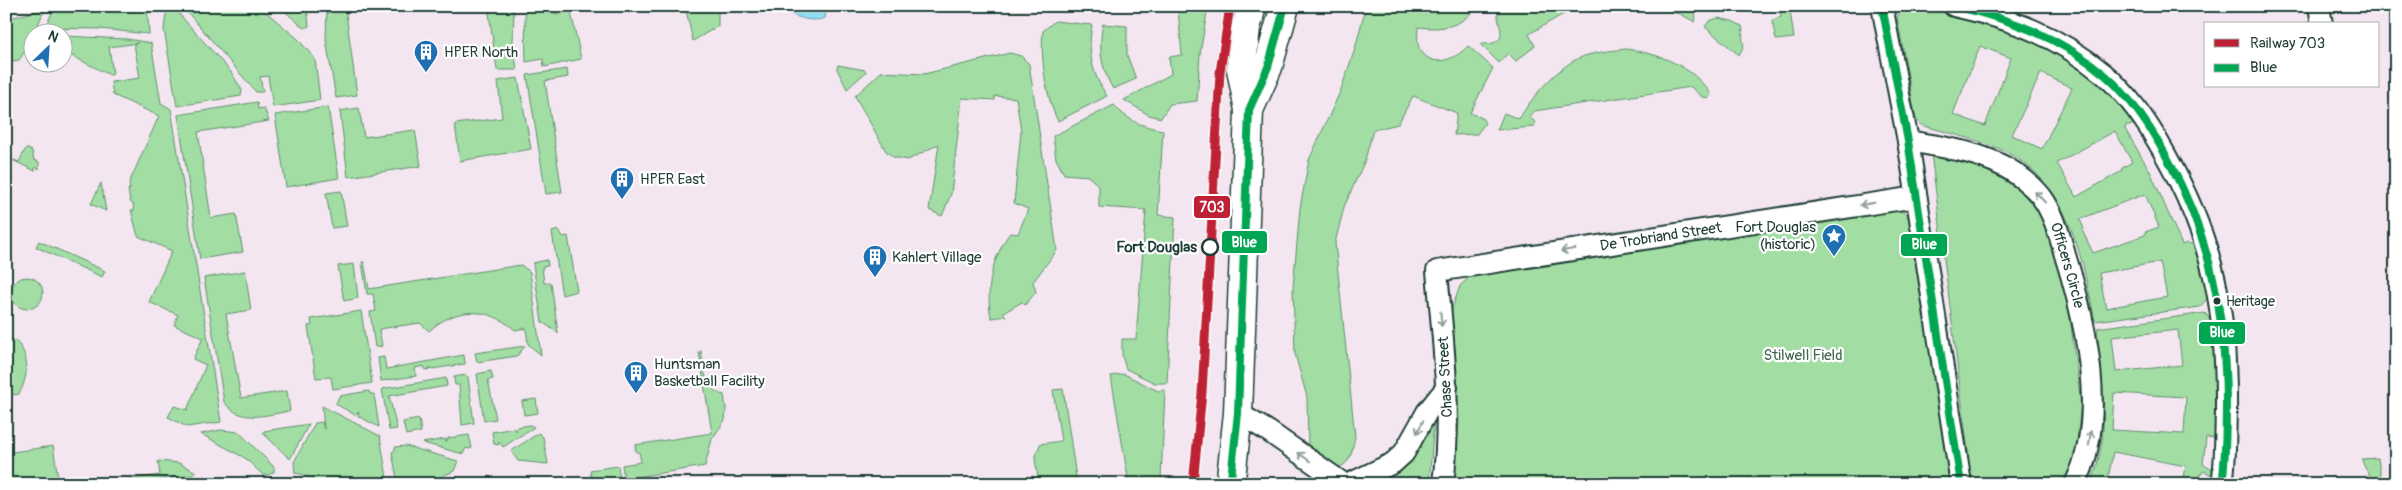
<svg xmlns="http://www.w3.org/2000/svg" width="2402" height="490" font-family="Pangolin,sans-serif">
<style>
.green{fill:#a2dea4;stroke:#608e6c;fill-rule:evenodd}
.water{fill:#93ddf4;stroke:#659da7}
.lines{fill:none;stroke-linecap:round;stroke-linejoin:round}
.street-casing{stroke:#1f3d34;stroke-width:24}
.secondary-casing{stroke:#1f3d34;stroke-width:31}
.street{stroke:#fff;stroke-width:20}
.secondary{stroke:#fff;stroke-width:28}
.bus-1-casing{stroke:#fff;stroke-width:11}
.bus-1{stroke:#00a651;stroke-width:8}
.rail-1-casing{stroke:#fff;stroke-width:12}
.rail-1{stroke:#be2036;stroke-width:9}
.oneway{stroke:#8f9e9a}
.stop-dot{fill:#fff;stroke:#1f3d34;stroke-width:2.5}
.bus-dot{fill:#1f3d34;stroke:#fff;stroke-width:2}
.labels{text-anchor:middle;stroke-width:4.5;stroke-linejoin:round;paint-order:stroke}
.bus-label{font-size:14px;fill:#1f3d34;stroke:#fff;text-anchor:start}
.poi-label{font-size:15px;fill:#1f3d34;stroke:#fff;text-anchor:start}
.street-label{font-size:15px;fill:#1f3d34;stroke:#fff}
.stop-label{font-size:15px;font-weight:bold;fill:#1f3d34;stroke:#fff;text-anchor:end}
.park-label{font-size:15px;fill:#406550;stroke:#fff}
.line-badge{stroke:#fff;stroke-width:2}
.badge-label{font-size:14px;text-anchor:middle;font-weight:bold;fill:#fff}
</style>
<rect width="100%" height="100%" fill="#f3e6f1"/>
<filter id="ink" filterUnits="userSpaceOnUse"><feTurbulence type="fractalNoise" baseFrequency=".02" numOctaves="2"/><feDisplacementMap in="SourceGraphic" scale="10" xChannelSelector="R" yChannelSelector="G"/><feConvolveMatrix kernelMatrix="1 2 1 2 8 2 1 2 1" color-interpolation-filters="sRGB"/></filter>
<g filter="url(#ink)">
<path class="green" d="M55,6H147L149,34L100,29L45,28Z
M172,6L231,72L242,90L241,96L177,106L164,29L167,7Z
M182,6H259L298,39L315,59L320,100L273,107L268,76L260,77L263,92H256Z
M279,6H307L309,26L304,28Z
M327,6H345L357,95L336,98L326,40Z
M488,6H514L513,42L517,70H497Z
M527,6H554L555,14L571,12L581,59L544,67L543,59L526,62L525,16Z
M685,6H718V26L693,41Z
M1169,6H1208L1200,54L1197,101L1170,104L1161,118L1149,115L1124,100L1171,74L1169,57L1182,55L1178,9Z
M1366,6H1477C1462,27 1443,30 1418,27C1418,34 1416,45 1421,51C1433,69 1456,59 1468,46L1493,68L1470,113L1482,118L1485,123L1477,134L1454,135L1457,113L1413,96L1398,124L1373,130L1365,160L1344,207L1335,243L1355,437C1352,449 1352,463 1338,468L1317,457L1308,446L1307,397L1295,354L1293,288L1300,208L1309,160L1340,92L1355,49Z
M1503,6C1513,6 1529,11 1536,6L1589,7L1567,12L1529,34L1535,46L1516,61L1508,53L1499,63L1480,44C1484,43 1488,45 1493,43C1508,39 1497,24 1498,14Z
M1646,6C1659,6 1702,0 1695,22L1680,14Z
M1784,6H1814L1790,11L1794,38L1776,40L1772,20L1781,17L1780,9Z
M1905,6C1921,6 1938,11 1954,14C2031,30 2091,60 2138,125H2126L2125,129L2150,171L2182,245L2187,243L2198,246L2210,295L2200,307L2095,321C2082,257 2069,181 2002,150C1977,139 1948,133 1921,125L1916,119L1897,17ZM1980,46L2011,58L1985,126L1953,114ZM2041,73L2072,88L2042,149L2012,135ZM2115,131L2132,162L2121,169L2122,171L2076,197L2057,163ZM2145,194L2159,227L2145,232V235L2093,253L2082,230L2084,229L2080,219ZM2160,262L2167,297L2106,308L2099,273Z
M45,9L27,48L19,60L6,62V19Z
M1718,18L1732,21L1742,26C1744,33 1741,38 1744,45L1739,55L1705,27L1709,21Z
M1055,21L1092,25C1087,52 1092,74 1107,96L1058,121C1046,99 1040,56 1043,31Z
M1103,24L1127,26V55L1136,79L1113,89C1101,68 1098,48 1103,24Z
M63,36L127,39L151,43L161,103L171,109L221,422L187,427L168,417L174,406L187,410L206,365L193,359L203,338L174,325L178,315L149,302L172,251L138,236L131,210L134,211L133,204L130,202L128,189L130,190L129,183L159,116L113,95L111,82L140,78L134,44L138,43L109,47L113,74L110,75L66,53H63Z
M1626,49C1660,54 1691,65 1711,94L1709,98L1702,97L1691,87L1534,111L1529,117L1535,122L1534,127L1497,130L1504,113L1519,119C1532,97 1554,71 1577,59C1592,52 1610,51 1626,49Z
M1010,53L1021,56L1029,64L1057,250L1033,282L1036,292L1025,305L1022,302L1003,313L1006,316L991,318C986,288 991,263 1007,237L1010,233L1018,234L1028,209L1014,203L1021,131L1016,98L995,96V100L962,98L951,194L942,216L929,210L939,144L908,160L893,157L886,151L855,96L881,72L924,74Z
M838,65L865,70L866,72L847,89L837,69Z
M567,69L568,77L545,81L562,192L546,194L527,75Z
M518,78L531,149L460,161L455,124L502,118L498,81Z
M257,102L258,109L264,108L269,121L198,132L211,218L236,214L243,252L200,259L178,115Z
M1114,105C1127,121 1144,127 1163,130L1158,215L1175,217L1167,383H1155L1126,369L1122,356V339H1136L1146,210L1099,207V186L1088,176L1064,174L1056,159L1053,136Z
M328,107L339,178L286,187L275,115Z
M359,108L364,137L415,130L421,166L348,177L340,111Z
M26,148L32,151L34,160L39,162V169L35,167V171L6,157V153L10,155L9,158L19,162Z
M1931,153L1984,166L2015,182L2041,210L2066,286L2081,404L2075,460L2066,484H1972Z
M101,183L106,211L91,204Z
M341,191L347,226L332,228L326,193Z
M1896,210L1904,212L1910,220L1934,355L1953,484H1454L1459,422L1455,349L1448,320L1460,286L1472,274Z
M559,230L563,237L568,236L577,291L562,295L552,232Z
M39,241L105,271L102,277L36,247Z
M547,260L548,266L542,267L544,283H551L558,333L542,322L534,271L533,263Z
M362,262H364L369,289L521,265L530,272L541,355L528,344L526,328L515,330C488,306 455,307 429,331L420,323L379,329L382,346L375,347L370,312L376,311L373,294H367Z
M354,264L358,298L344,301L338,266Z
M245,271L251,310L226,314L241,398L287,391L290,411C265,415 241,424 224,402L204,278Z
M11 293a16 16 0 1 1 32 0a16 16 0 1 1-32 0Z
M361,311L372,383L333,389L331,377L316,378L308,326L312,325L311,319Z
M2205,313C2224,331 2217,410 2217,438L2206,437L2203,464L2215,472L2214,476L2204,471L2200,474L2199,484H2183L2186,466L2113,452L2107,484H2090C2112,436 2102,379 2097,328ZM2178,330L2182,365L2116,372L2112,337ZM2114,393L2186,397L2184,434L2112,430Z
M6,335C30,346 31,372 19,394L6,396Z
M525,346L517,356L477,362L475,353Z
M701,351C704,369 704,390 724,395L726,409L725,420L712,439L705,466L624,479L622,465L641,462L639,452H636L635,445L712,433L699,352Z
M464,355L465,364L425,370L424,366L415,368L416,376L381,381L378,358L384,357L386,369Z
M491,371L493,379L488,380L496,419L484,421L477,374Z
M1124,374L1158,391L1165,390L1161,479H1170V484H1129L1111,376Z
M466,375L468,377L474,423L462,425L459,385H455L454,377Z
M446,378L447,386L389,396L397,429L389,430L382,389Z
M1063,389L1077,484H1039L1035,459L1040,444L1061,441L1053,390Z
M369,391L370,394H374L379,427L358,416L359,412L355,415L336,404L339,396Z
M536,399L538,413L524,415L522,401Z
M322,406L380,436L388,484H314L305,475L295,473L294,462L315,423L322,422L324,429Z
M419,419L421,432L406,435L403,422Z
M1434,420L1429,484H1375L1377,480Z
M309,424L290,459L263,433L264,431Z
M530,425L534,427L503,447L499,442L498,445L494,444L492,432L514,428L516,431L517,427Z
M221,430L239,432L274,467V472L268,475H263L245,458L201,434Z
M539,433L543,437L548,464L518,461L511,451Z
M469,435L472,448L469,449L466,448L463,454L423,443L445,439L446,442L448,438Z
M53,446L59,484H6V453Z
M406,446L458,461L454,471L425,484H398L392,452L395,450V447Z
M2378,458L2382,484H2373C2371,474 2363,468 2362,459Z
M158,461L179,463L196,472L193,475L135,484H120V481L160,475Z
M618,466L620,479L603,482L591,477L590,470Z"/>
<path class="water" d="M783,6H817L826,10L825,18C815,23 789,18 783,6Z"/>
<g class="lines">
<defs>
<g id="street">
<path d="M1882,6L1908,141L1961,484"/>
<path d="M1954,6C2012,19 2057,35 2104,74C2130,96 2149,125 2165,154C2215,243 2227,312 2226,412C2225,436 2226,460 2222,484"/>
<path d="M2319,6L2322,24"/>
<path id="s1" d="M1908,141C1944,147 1984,152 2015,173C2025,180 2039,192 2045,202C2055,218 2060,237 2065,255C2086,322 2108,419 2075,484"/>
<path d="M1238,413L1268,431L1344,484"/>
<path d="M1349,484L1393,463L1404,453L1427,412L1447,387"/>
<path id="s2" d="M1443,484C1452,412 1443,342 1437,271L1916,197"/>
</g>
<path id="secondary" d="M1249,110L1268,67L1285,6
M1229,484L1231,478L1238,413L1249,110L1241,69L1246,28L1252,6"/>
</defs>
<use href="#street" class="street-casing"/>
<use href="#secondary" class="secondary-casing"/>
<use href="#street" class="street"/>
<use href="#secondary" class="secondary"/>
<defs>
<path id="bus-1" d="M1882,6L1908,141L1961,484
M1955,6C2010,19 2062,38 2105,75C2133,99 2153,131 2170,163C2211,241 2225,313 2226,400C2226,428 2226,456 2222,484
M1233,484L1231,478L1238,413L1249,110L1268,67L1285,6"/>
</defs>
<use href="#bus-1" class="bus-1-casing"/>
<use href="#bus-1" class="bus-1"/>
<defs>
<path id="rail-1" d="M1193,484L1202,393L1220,72L1230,6"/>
</defs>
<use href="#rail-1" class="rail-1-casing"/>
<use href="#rail-1" class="rail-1"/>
</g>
<defs><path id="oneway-shaft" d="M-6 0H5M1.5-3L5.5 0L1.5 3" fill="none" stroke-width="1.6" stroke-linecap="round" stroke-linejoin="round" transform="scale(1.25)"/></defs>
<g class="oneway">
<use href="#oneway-shaft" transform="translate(2040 197) rotate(-133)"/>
<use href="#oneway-shaft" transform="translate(1867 204) rotate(171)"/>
<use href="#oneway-shaft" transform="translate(1568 250) rotate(171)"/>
<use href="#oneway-shaft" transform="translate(1441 319) rotate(85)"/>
<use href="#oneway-shaft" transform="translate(1420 427) rotate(116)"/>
<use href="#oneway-shaft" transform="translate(2090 438) rotate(-81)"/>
<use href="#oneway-shaft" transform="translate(1304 457) rotate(-145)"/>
</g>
</g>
<defs>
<symbol id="building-pin" viewBox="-11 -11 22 30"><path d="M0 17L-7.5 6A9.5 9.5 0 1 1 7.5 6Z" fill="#1f6fb2" stroke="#fff"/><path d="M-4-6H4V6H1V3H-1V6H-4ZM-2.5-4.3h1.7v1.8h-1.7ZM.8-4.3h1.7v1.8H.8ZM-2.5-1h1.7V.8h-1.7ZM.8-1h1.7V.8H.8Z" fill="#fff"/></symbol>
<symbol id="sight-pin" viewBox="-11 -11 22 30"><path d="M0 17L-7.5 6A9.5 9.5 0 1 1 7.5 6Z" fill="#1f6fb2" stroke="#fff"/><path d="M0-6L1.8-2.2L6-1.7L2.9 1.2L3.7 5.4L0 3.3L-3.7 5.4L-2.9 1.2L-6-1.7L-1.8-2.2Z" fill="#fff"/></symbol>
</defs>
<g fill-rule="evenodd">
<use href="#building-pin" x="412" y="38" width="28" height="38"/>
<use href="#building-pin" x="608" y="165" width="28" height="38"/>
<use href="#sight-pin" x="1820" y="222" width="28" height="38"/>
<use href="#building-pin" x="861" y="243" width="28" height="38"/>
<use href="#building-pin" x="622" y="359" width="28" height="38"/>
</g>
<circle class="stop-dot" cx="1210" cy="247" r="8"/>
<circle class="bus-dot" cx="2217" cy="301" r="4.5"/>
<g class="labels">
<g class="bus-label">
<text x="2226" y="306">Heritage</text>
</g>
<g class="poi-label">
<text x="444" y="57">HPER North</text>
<text x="640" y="184">HPER East</text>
<text x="1816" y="232" text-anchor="end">Fort Douglas<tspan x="1816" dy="17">(historic)</tspan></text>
<text x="892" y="262">Kahlert Village</text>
<text x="654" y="369">Huntsman<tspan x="654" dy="17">Basketball Facility</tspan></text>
</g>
<g class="street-label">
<text dy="5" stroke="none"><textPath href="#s2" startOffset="440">De Trobriand Street</textPath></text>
<text dy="5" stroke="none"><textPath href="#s1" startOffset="222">Officers Circle</textPath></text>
<text transform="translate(1445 377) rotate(-93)" y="5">Chase Street</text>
</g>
<g class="stop-label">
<text x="1197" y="252">Fort Douglas</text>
</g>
<g class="park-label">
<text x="1803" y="360">Stilwell Field</text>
</g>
</g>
<g class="line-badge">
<rect x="1193" y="195" width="38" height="24" rx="5" fill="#be2036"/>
<rect x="1221" y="230" width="47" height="24" rx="5" fill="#00a651"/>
<rect x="1900" y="233" width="48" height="24" rx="5" fill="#00a651"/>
<rect x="2198" y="321" width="48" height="24" rx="5" fill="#00a651"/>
</g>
<g class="badge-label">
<text x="1212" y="212">703</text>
<text x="1244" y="247">Blue</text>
<text x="1924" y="249">Blue</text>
<text x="2222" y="337">Blue</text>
</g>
<rect width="2402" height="490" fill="none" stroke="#fff" stroke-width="25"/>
<rect x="12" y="12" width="2377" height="465" fill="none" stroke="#1f3d34" stroke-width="2" filter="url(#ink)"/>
<rect x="2204" y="22" width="175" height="65" fill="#ffffff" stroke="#a5b1ae"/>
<rect x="2214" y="39" width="25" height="8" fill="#be2036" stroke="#a5b1ae"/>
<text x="2250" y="48" font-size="15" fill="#1f3d34">Railway 703</text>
<rect x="2214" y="64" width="25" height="8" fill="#00a651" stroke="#a5b1ae"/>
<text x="2250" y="72" font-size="15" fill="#1f3d34">Blue</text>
<g transform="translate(48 48) rotate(25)"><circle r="24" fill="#ffffff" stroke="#a5b1ae"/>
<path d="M0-4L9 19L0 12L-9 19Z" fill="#1f6fb2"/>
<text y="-8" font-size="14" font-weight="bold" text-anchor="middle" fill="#1f3d34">N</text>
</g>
</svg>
